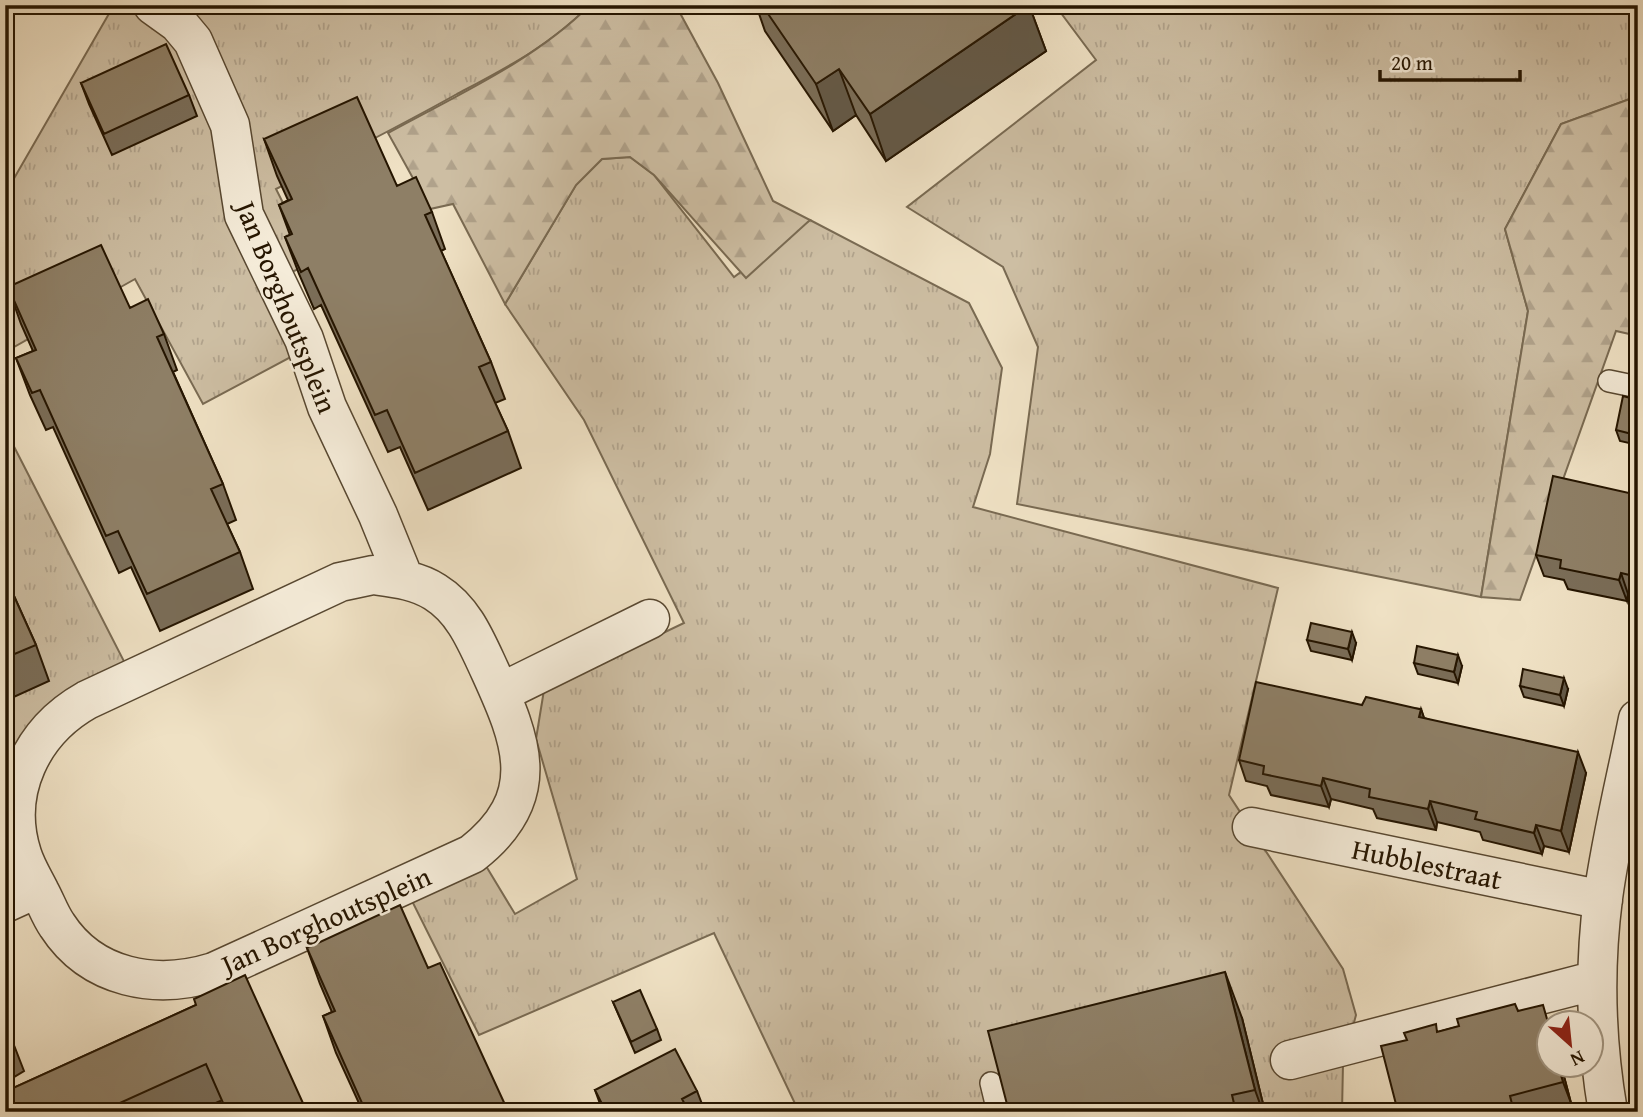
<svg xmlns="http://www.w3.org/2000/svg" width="1643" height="1117" font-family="'Gentium Book Plus',serif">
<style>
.grass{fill:url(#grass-tufts);stroke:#796a52;stroke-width:2}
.forest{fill:url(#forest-firs);stroke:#796a52;stroke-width:2}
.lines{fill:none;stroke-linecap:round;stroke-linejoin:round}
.service-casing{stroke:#584831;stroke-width:24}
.minor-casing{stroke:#584831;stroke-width:41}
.service{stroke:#f5ecd9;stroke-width:21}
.minor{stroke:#f5ecd9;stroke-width:38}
.wall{fill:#7a6d58;stroke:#251500;stroke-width:2}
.shaded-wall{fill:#635947;stroke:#251500;stroke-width:2}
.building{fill:#8e7f66;stroke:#251500;stroke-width:2}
.labels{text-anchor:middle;stroke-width:5;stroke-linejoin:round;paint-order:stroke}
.street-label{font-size:28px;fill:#251500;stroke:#f5ecd9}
</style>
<defs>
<pattern id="grass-tufts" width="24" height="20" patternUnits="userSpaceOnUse" patternTransform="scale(1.75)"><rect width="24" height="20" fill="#cdbea3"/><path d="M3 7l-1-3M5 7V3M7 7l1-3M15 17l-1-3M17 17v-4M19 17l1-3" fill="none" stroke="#b0a28b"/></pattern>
<pattern id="forest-firs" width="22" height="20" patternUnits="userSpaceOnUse" patternTransform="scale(1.75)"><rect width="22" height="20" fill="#cdbea3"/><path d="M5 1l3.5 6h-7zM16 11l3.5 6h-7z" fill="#b0a28b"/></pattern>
</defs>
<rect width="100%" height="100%" fill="#efe1c4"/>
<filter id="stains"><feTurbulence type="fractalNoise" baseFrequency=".00286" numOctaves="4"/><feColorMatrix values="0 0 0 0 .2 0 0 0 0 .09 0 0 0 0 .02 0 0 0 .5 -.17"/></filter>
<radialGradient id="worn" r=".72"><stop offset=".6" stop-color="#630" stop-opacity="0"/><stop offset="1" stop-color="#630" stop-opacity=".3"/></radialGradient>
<path class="grass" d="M114,5H590C551,45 506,68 457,94C398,127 337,158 276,189L313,263L282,276L317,343L203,404L135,279L5,352V194Z
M1055,5H1638V96L1561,124L1505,229L1528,311L1481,597L1017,504L1038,347L1003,267L907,207L1096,60Z
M630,157L654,175L734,277L810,220L969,303L1002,368L990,454L973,507L1278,588L1229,795L1343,969L1356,1015L1343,1064L1342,1112H799L714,933L479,1035L411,899L483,861L515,914L577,879L536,739L544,690L684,623L584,420L505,304L576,185L602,159Z
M5,429L130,673L28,731L5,764Z"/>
<path class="forest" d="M590,5H682L680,13L718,83L773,201L810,220L746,278L654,175L630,157L602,159L576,185L505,304L453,204L430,209L388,133C457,95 534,61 590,5Z
M1638,96V336L1616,331L1520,600L1481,597L1528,311L1505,229L1561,124Z"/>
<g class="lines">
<defs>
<path id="service" d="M1609,381L1638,387
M991,1083L998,1112"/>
<path id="minor" d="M153,5L178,23L193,41L230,125L244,215L304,339L327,407L378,515L404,579
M373,575C395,578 416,580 435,592C464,610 476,641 490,671C522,741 545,797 472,854L214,972C156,990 92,979 57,925C50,915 46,903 40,892C34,880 26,867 22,854C2,792 32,731 87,700L340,582Z
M500,693L650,619
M1252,827L1603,900
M5,903L38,888
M1290,1060L1597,980
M1608,1112C1596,1042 1594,968 1603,898C1611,838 1626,779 1638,719"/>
</defs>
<use href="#service" class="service-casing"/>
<use href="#minor" class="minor-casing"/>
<use href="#service" class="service"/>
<use href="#minor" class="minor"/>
</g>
<path class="wall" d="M756,5H1029L1046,51L886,161L856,115L833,131L765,31Z
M81,83L189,95L197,116L112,155L89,104Z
M264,139L397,186L432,212L445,249L441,251L491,362L505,399L495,403L508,431L521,468L428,510L400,447L388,452L321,305L314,309L299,274L285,237L290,235L279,205L288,200L277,176Z
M8,287L130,308L164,334L177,370L173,372L223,484L236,520L227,524L240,552L253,589L160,631L131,567L119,573L53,427L46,430L30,395L16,358L33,351L21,324Z
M1638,400V445L1620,441L1616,430Z
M1638,495V596L1628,594L1627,601L1568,589L1564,580L1544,576L1536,555Z
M5,576L36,645L49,681L5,701Z
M1307,640L1356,643L1352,660L1311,651Z
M1414,663L1462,666L1458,683L1418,674Z
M1520,686L1568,689L1564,706L1524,697Z
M1362,705L1421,709L1424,718L1586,773L1569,852L1544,846L1542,854L1483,840L1480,832L1437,822L1436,830L1377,818L1373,809L1331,799L1329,807L1271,795L1267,786L1246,781L1239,760Z
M307,948L428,968L507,1109L516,1112H363L336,1053L323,1016L332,1012L320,984Z
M613,1002L657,1029L661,1040L635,1053Z
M196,1005L307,1112H224L220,1101L195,1112H5V1022L24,1071L6,1082L9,1090Z
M1518,1011L1561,1065L1571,1103L1538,1112H1398L1407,1040Z
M1242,1018L1265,1112H1009Z
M595,1090L697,1091L705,1112H603Z"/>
<path class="shaded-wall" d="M1029,5L1046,51L886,161L870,114Z
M839,69L856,115L833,131L816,84Z
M1621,573L1628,594L1627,601L1619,580Z
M1352,632L1356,643L1352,660L1348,649Z
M1458,655L1462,666L1458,683L1454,672Z
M1564,678L1568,689L1564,706L1560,695Z
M1421,709L1428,730L1419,717Z
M1578,752L1586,773L1569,852L1561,831Z
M1323,778L1331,799L1329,807L1321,786Z
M1430,801L1437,822L1436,830L1428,809Z
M1536,825L1544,846L1542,854L1534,833Z
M1225,972L1242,1018L1265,1112H1263L1255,1090Z
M1558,1065H1561L1571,1103L1563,1082Z"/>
<path class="building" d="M762,5H1029L870,114L839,69L816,84Z
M166,44L189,95L104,134L81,83Z
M357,97L397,186L416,177L432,212L425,215L491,362L479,367L508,431L415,473L387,410L375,415L308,268L301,272L285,237L292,234L279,205L292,199L264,139Z
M101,245L130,308L148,299L164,334L157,337L223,484L211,489L240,552L147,594L118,531L106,536L40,390L32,393L16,358L36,350L8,287Z
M1623,396L1638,400V426L1636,435L1616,430Z
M1553,476L1638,495V577L1621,573L1619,580L1560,568L1561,560L1536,555Z
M5,576L36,645L5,658Z
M1311,623L1352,632L1348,649L1307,640Z
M1417,646L1458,655L1454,672L1414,663Z
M1523,669L1564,678L1560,695L1520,686Z
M1256,682L1362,705L1366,697L1419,709H1421L1419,717L1578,752L1561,831L1536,825L1534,833L1475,819L1477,812L1430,801L1428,809L1369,797L1370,789L1323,778L1321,786L1263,774L1264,766L1239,760Z
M400,905L428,968L440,963L507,1109L514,1107L516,1112H366L323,1016L335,1011L307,948Z
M1225,972L1255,1090L1232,1095L1236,1112H1009L988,1031Z
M245,975L307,1112H227L206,1064L100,1112H5V1081L9,1090L196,1005L194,999Z
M640,990L657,1029L631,1042L613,1002Z
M1515,1004L1518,1011L1543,1005L1549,1026V1065H1558L1563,1082L1510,1096L1514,1112H1398L1381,1046L1407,1040L1404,1033L1436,1024L1437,1032L1459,1026L1457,1019Z
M5,1022L11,1035L5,1038Z
M675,1049L697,1091L682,1099L689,1112H606L595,1090Z"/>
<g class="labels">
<g class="street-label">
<text transform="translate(287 307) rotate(68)" y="10">Jan Borghoutsplein</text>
<text transform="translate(1427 864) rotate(12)" y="10">Hubblestraat</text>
<text transform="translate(326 920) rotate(-24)" y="10">Jan Borghoutsplein</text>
</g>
</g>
<rect width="1643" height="1117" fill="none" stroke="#efe1c4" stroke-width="28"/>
<rect x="7" y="7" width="1629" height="1103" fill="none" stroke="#251500" stroke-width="3.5"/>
<rect x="14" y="14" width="1615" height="1089" fill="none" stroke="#251500" stroke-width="2"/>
<g transform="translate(1570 1044) rotate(153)"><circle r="33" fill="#f5ecd9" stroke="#a29682" stroke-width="2"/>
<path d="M0-5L12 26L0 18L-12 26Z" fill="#8f2418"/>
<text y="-10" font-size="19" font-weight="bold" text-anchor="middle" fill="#251500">N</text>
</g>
<path d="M1380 70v10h140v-10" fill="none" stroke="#251500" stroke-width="3.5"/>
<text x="1391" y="70" font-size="21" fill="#251500" stroke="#f5ecd9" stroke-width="5" paint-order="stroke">20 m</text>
<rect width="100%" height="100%" filter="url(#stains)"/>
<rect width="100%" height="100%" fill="url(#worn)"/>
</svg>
